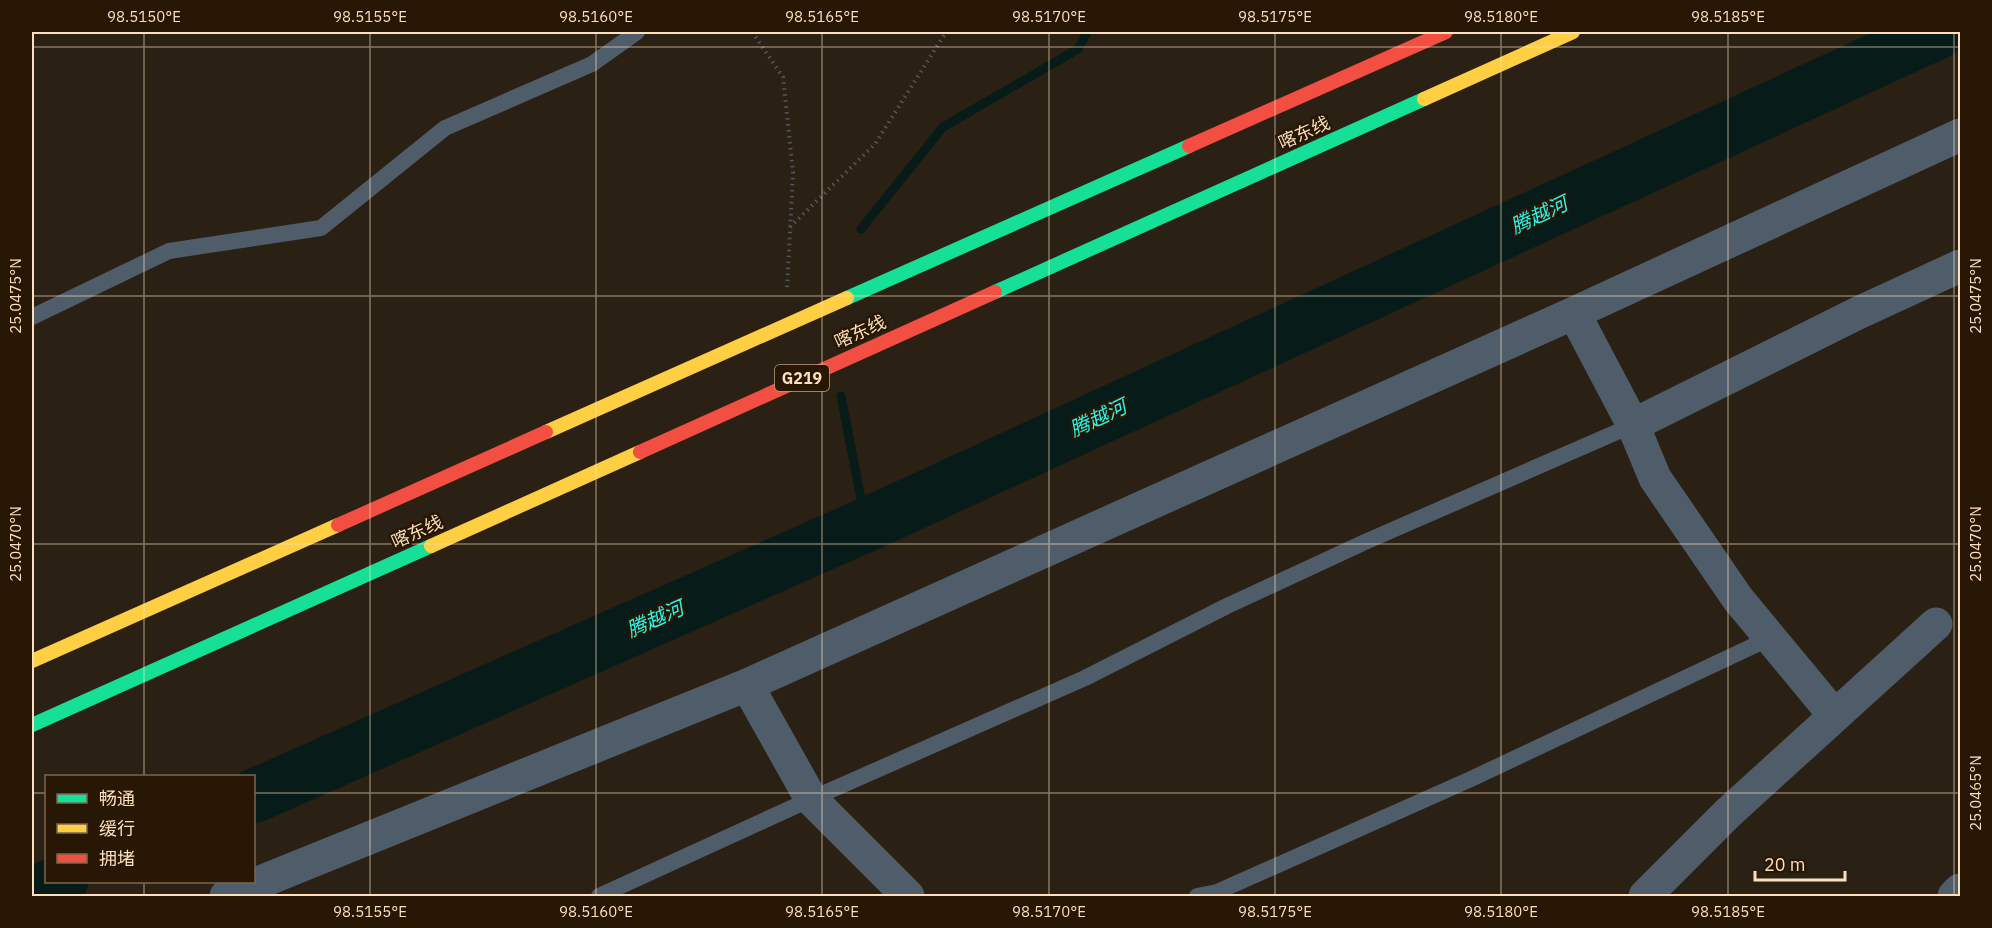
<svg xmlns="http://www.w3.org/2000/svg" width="1992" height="928" font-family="'IBM Plex Sans','Noto Sans SC',sans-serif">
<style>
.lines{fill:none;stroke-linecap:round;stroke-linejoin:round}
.stream{stroke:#071b19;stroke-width:9}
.river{stroke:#071b19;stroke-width:54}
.path{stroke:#53585c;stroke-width:4;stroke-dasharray:1.5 4.5;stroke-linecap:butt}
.lane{stroke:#4f5d6a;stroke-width:16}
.street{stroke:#4f5d6a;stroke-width:33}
.fast{stroke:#16e098;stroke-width:14}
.slow{stroke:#ffcf43;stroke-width:14}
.jam{stroke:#f24e42;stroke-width:14}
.ticks{fill:none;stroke:#fcdfbf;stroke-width:1.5;stroke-opacity:0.45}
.labels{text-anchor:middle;stroke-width:5;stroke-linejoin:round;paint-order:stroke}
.shield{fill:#281704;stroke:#bca387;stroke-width:1.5}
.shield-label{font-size:16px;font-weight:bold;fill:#fcdfbf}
.street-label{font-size:18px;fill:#fcdfbf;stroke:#281704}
.water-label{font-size:20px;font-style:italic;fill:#2df5ea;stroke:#281704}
.neatline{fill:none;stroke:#fcdfbf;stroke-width:2}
.ticks-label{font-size:15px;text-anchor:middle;fill:#fcdfbf}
</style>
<rect width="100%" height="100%" fill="#2a2014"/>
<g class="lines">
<path class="stream" d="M861,229L943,127L1078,49L1087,32
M841,396L866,525"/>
<path class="river" d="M254,796L866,525L1938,32
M32,894L61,882"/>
<path class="path" d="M752,32L783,77L793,172L787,291
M790,227L875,144L946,32"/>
<path class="lane" d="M32,317L169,251L321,228L445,128L592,64L637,32
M599,896L811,799L1085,678L1227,606L1365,542L1633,425
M1197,896L1217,892L1471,779L1770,638"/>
<path class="street" d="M1574,313L1633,425L1655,478L1738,599L1835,716
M1633,425L1858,313L1960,266
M747,685L811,799L908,896
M226,896L747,685L1574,313L1960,135
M1645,896L1728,813L1936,624
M1954,896L1960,890"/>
<path class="fast" d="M995,292L1424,99
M847,298L1189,146
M32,725L431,546"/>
<path class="slow" d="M1424,99L1573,32
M546,432L847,298
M431,546L640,452
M32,661L338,525"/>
<path class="jam" d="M1189,146L1446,32
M640,452L995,292
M338,525L546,432"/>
</g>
<path class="ticks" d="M144,32V776M370,32V896M596,32V896M822,32V896M1049,32V896M1275,32V896M1501,32V896M1728,32V896M1954,32V896M32,47H1960M32,296H1960M32,544H1960M32,793H46M254,793H1960M144,882V896"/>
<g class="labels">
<rect class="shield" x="775" y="365" width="54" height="26" rx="4.5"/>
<g class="shield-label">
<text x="802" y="384">G219</text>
</g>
<g class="street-label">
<text transform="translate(1304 133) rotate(-24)" y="6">喀东线</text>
<text transform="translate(860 332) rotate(-24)" y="6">喀东线</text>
<text transform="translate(417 532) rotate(-24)" y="6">喀东线</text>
</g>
<g class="water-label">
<text transform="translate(1539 215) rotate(-25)" y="7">腾越河</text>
<text transform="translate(1098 418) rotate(-25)" y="7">腾越河</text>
<text transform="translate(655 619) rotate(-24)" y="7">腾越河</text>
</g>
</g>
<rect width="1992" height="928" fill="none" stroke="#281704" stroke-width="66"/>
<rect x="45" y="775" width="210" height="108" fill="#281704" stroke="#7d674f" stroke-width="1.5"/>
<rect x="57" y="794" width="30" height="9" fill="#16e098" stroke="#7d674f" stroke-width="1.5"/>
<text x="99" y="805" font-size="18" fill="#fcdfbf">畅通</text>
<rect x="57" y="824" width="30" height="9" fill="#ffcf43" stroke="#7d674f" stroke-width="1.5"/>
<text x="99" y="835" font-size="18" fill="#fcdfbf">缓行</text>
<rect x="57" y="854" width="30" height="9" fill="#f24e42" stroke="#7d674f" stroke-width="1.5"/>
<text x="99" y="865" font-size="18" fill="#fcdfbf">拥堵</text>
<path d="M1755 871v9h90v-9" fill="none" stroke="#fcdfbf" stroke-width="3"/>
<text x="1764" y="871" font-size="18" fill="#fcdfbf" stroke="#281704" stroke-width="4.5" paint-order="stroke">20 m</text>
<rect x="33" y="33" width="1926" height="862" class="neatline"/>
<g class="ticks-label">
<text x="144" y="22">98.5150°E</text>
<text x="370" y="22">98.5155°E</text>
<text x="596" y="22">98.5160°E</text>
<text x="822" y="22">98.5165°E</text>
<text x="1049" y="22">98.5170°E</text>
<text x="1275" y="22">98.5175°E</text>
<text x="1501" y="22">98.5180°E</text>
<text x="1728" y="22">98.5185°E</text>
<text transform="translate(16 296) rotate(-90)" y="5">25.0475°N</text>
<text transform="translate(1976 296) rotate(-90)" y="5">25.0475°N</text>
<text transform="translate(16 544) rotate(-90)" y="5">25.0470°N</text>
<text transform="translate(1976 544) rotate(-90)" y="5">25.0470°N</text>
<text transform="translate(1976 793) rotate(-90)" y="5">25.0465°N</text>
<text x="370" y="917">98.5155°E</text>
<text x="596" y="917">98.5160°E</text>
<text x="822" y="917">98.5165°E</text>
<text x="1049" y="917">98.5170°E</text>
<text x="1275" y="917">98.5175°E</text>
<text x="1501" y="917">98.5180°E</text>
<text x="1728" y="917">98.5185°E</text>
</g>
</svg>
